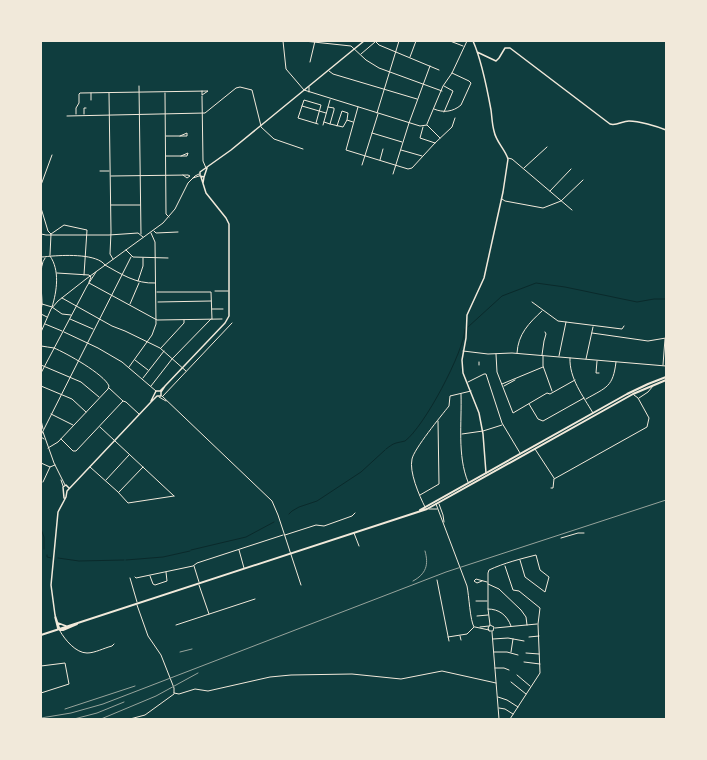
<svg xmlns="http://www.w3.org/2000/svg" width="707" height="760" font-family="'Sofia Sans Condensed',sans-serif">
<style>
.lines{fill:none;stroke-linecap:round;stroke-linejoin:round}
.stream{stroke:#0a2a2b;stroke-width:1}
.minor{stroke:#f1e9da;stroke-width:1}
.tertiary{stroke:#f1e9da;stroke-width:1.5}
.primary{stroke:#f1e9da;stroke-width:2}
.rail{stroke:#97a49c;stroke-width:1}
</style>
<rect width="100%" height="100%" fill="#0f3d3e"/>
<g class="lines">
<path class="stream" d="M468,327L502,296L536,283L565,287L637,302L654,299H666
M386,449C389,447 392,444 396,443C399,442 402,442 405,441C424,427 464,352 465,329
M289,514L292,511L299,507L317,501L361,472L385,450
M41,529L44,537V549
M191,550L246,537L274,522
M47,555V557L51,558
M58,558L79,561L124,560
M126,560L163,557L190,551"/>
<path class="minor" d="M283,41L286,69L304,90L420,126L427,125
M304,41L351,46L366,60L379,68L442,91
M375,41L379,45L439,70
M450,41L463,46
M361,54L375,42
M410,57L416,41
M310,62L315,41
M329,71L333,74L417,99
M139,86L141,234
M444,86L453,91L444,112
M309,87V92
M91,93V100
M109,93L111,232L110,254L113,259
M165,93L166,214L169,217
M202,96L203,161L206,168
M302,106L326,113
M358,107L346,150L408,169L412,168L435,143L452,127L455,118
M434,109C443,113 453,112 461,105L471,83L469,81L452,73
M377,113L399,41
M76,114V108L79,103V94L80,93L208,91L202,95V91
M84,114V108H86
M67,116L205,113L236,88L240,87L252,90L261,126
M324,122L330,124L334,110V108L328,107
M316,123L321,105L304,100L298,118L318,124
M330,124L343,127L347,120L353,122
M427,124L443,86L452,73L467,41
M323,125L330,100
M427,125L440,138
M337,126L342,111L348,113L347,120
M261,127L274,139L303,149
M423,127L420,138L435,143
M372,133L402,142
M166,136H187V133L180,136
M401,150L422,156
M166,156H187L188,153L181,156
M508,158L512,159L572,210
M380,160L383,149
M362,165L378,114
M524,168L547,147
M100,171H109
M393,174L409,123L430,66
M111,176L188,175L190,176L187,178L183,175
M193,178L199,176
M41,185L52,155
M550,191L571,169
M502,199L505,201L543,208L561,201L583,180
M111,205H140
M41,208L48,231L51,234L50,255
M154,231L156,233L178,232
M41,234L46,235H109L138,233L143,237
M51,234L64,225L87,230L84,275
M126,250L133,257L168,258
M50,256C60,270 57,291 52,307
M41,257C46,257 49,256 53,256C67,255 97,254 105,265C121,274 136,284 155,283
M57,273L89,275L91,277L89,282
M138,281L143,266V258
M89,283L157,320L222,319
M215,291H228
M157,292H211L212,319
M62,298L112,326L125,331L160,348L186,371
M158,302L211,301
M532,302L558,321L622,329L624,326
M41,304H42C42,292 38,266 45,258
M130,304L139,283
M212,309H223
M41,311L42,304L52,307L62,314L71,315
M41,314L47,317
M70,319L93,329
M45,324L62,331
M41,332L51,309L58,301L86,279L163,223L175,209L188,183L195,176L199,174
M64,332L98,348L122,362L156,391
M592,333L648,341L666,338
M41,346C45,347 50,347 54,348C66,353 104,374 109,386L108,389L58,442L48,448
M161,348L184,323V320
M463,351L488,354L512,353L666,366
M517,353C518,334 529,323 542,311
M496,354L497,372L513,413L547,393L550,394L575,380
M542,355L544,341L546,334L545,332
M543,356V366L552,391
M559,356L566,322
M570,358C569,378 583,396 593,413
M586,359L593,327
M135,360L148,370
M597,361L596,373H599
M41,365L81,382L99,397
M479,365V362
M663,365L665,339
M129,367L152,335L156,324L155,242L151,233
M41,373L87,286L96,272
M143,378L164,351
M468,382L484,374H486L502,423L520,453
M502,384L543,367
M41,386L72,399L86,412
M151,386L172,359L211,319
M504,386L515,380
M461,394C462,423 457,455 468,482
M162,396L272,501L278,515L301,585
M163,396L232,323
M159,397L166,401
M639,398L648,392L653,386
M586,399C607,387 613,387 616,362
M123,401L126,402L139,414
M529,404L538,419L543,421L584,398
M51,414L73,425
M41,420L43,429
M100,427L174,496
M43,432L54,463L65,485
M462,434L483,431L502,425
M41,435L131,257
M41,437L44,439
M61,439L73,451H76L123,401L109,388
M535,449L554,478
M41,463L50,467L55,465
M90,467L118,492L128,503L174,496
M554,479L647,427L649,418L638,398L634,395
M61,480L63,486
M106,480L129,455
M43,482L50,467
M551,488H553L554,479
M119,492L143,467
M420,495L439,484L438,421
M436,504L467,586C469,595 470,621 474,627
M439,504L443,515L444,522
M425,507C419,495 409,472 412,459C414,449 441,416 449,406L450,396L471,391
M429,509H437
M354,533L359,546
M285,535L316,525L324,526L352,516L355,513
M561,538L578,533H584
M239,550L244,568
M194,566L199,582
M505,566L513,590L519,591L540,608L538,624L540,673L510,719
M150,576L153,584L155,585L167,581L166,572
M135,577L136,578L193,566L197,563L283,535
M130,578L137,602
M437,580L449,641
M482,581L477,583L474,581L476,579L487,582
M488,584L499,589L521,610L526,617L527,625
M199,585L209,614
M476,601H487
M137,605L148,636L161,655L174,688V693
M488,609C499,609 507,615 511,626
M477,616L488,615
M176,625L255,599
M490,625L494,627L493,631H489L488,628L490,625L488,609V573L489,570C504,563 520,559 536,555L540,570L549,577L545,592L525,577L520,560
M475,627L489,630
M480,627L489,626
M495,628L537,624
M60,631C65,640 76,653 87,653C95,653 104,648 112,646L114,644
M492,632L499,719
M460,636L461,640
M448,637L467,634L474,627
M529,637L539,636
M493,639L508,638L524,641
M494,652H507L518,655
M511,652L513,639
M526,653L539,654
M524,662L540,664
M41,666L65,663L69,684L41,693
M495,668H504L509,670
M517,675L530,686
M511,682L526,694
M174,693L179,694L195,689L208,691L270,677L291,675L352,674L401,679L442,671L496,683
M498,697L507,700L518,707
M499,708L505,709L513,714
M130,719L145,715L174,694"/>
<path class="tertiary" d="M473,41C482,61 487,88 491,110C492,117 492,124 494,131C496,142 505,149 508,159L503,192L484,278L467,315L466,338L462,360L463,373L479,413L483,434L486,473
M477,52L496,61L499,58L505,48H510L610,124C617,126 622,121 629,121C639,121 656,126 666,130
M204,177L200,176V172L231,150L364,41
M203,183L204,177L207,168
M151,401L156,391H160L164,387
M64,498L63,487L66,485L69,488
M55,617L58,629
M58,623L66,626
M60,630L55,615L51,585L58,512L66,497L67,491L151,402L157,396H161V392L165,386L225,323L229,316V224L226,218L206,193L201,177"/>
<path class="primary" d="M420,510L627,394L648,384L666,377
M60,630H63L77,624
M41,635L427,509L633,394L666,380"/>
<path class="rail" d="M413,581C426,574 429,565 425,551
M180,652L192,649
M65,709L135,686
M41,718L71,713L103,704L446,572L666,500
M74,719L97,713L124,702
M101,719L156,696L198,673"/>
</g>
<rect width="707" height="760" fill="none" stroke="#f1e9da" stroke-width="84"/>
</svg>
